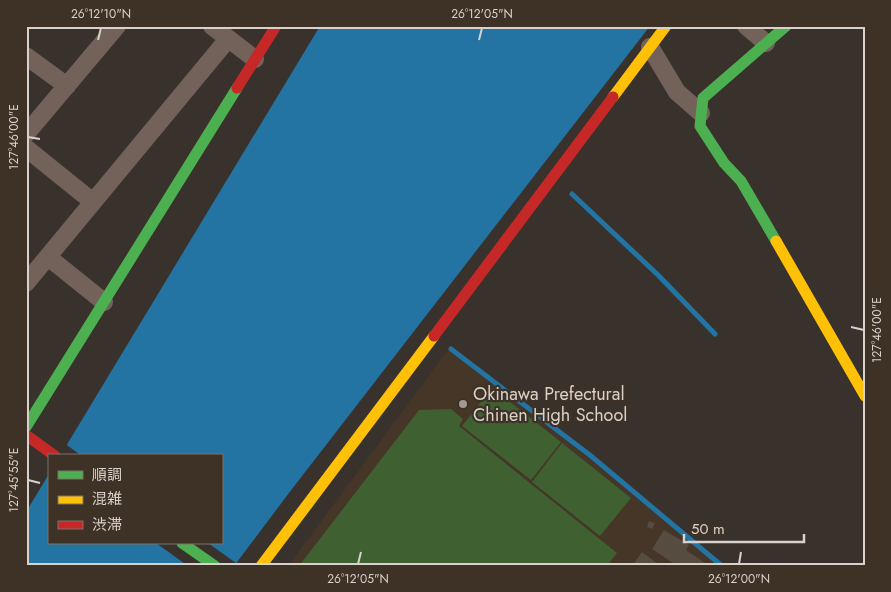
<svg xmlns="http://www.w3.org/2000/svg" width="891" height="592" font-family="Jost,'Noto Sans JP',sans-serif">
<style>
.built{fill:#453628}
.green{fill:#3f6131}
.water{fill:#2374a3}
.pier{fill:#39322c}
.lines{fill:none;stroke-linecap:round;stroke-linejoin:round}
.stream{stroke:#2374a3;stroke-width:5}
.building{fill:#574c40}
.street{stroke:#73625a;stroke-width:18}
.fast{stroke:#4caf50;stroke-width:11}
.slow{stroke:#ffc107;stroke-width:11}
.jam{stroke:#c62828;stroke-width:11}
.ticks{fill:none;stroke:#d9d1cb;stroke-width:2}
.poi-dot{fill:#a19993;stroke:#3e3227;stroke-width:2}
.labels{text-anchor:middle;stroke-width:4.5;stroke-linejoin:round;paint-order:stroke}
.poi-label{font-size:18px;fill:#d9d1cb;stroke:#3e3227;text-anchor:start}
.neatline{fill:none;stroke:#d9d1cb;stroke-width:2}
.ticks-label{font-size:12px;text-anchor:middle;fill:#d9d1cb}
</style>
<rect width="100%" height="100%" fill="#39322c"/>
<path class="built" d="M448,350L590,459L719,566H288Z"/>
<path class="green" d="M492,388L561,442L531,480L462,426Z
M451,409L463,419L459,426L617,553L607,566H299L419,410Z
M562,443L631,498L600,536L532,482Z"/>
<path class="water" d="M320,26H650L292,489L234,566H26V512L49,474V543H221V456H60Z"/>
<path class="pier" d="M64,443L82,456H57Z
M156,543H208L236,563L234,566H188Z"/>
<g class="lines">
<path class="stream" d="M572,194L658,275L715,334
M451,349L591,456L722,566"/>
</g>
<path class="building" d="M649,521L655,523L652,529L647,527Z
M664,530L689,545L686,550L705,563L704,566H671L673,563L652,549Z
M642,552L661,566H632Z"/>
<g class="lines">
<path class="street" d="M212,26L255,59
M746,26L766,43
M650,47L677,92L701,113
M26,56L67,86
M26,134L117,26
M26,148L93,202
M48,257L104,302
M26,283L228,39"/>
<path class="fast" d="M776,241L741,181L724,163L700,126L703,98L786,26
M26,427L237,88
M182,543L215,566"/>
<path class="slow" d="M613,97L666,26
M776,241L865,396
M261,566L434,336"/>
<path class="jam" d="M237,88L276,26
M434,336L613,97
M26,435L55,456"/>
</g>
<path class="ticks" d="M98,40L101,28M479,40L482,28M28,137L40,139M851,327L864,330M28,480L40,483M358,564L361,552M739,564L741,552"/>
<circle class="poi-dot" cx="463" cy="404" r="5"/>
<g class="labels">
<g class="poi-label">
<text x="473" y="400">Okinawa Prefectural<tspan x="473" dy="21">Chinen High School</tspan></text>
</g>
</g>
<rect width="891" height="592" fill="none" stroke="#3e3227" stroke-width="55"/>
<rect x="48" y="454" width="175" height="90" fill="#3e3227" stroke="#7c7269"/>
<rect x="58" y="471" width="25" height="8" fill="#4caf50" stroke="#7c7269"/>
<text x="92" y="480" font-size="15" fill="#d9d1cb">順調</text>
<rect x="58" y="496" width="25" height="8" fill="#ffc107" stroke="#7c7269"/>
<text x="92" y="504" font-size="15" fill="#d9d1cb">混雑</text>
<rect x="58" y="521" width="25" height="8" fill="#c62828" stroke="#7c7269"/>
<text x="92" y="530" font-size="15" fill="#d9d1cb">渋滞</text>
<path d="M684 534v8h120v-8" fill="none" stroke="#d9d1cb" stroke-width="2.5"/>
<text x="691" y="534" font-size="15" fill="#d9d1cb" stroke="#3e3227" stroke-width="4" paint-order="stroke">50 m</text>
<rect x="28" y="28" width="836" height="536" class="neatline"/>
<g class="ticks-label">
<text x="101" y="18">26°12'10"N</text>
<text x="482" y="18">26°12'05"N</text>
<text transform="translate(14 137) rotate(-90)" y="4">127°46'00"E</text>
<text transform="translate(877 330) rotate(-90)" y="4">127°46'00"E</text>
<text transform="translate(14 480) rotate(-90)" y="4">127°45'55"E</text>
<text x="358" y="583">26°12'05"N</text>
<text x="739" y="583">26°12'00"N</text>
</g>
</svg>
